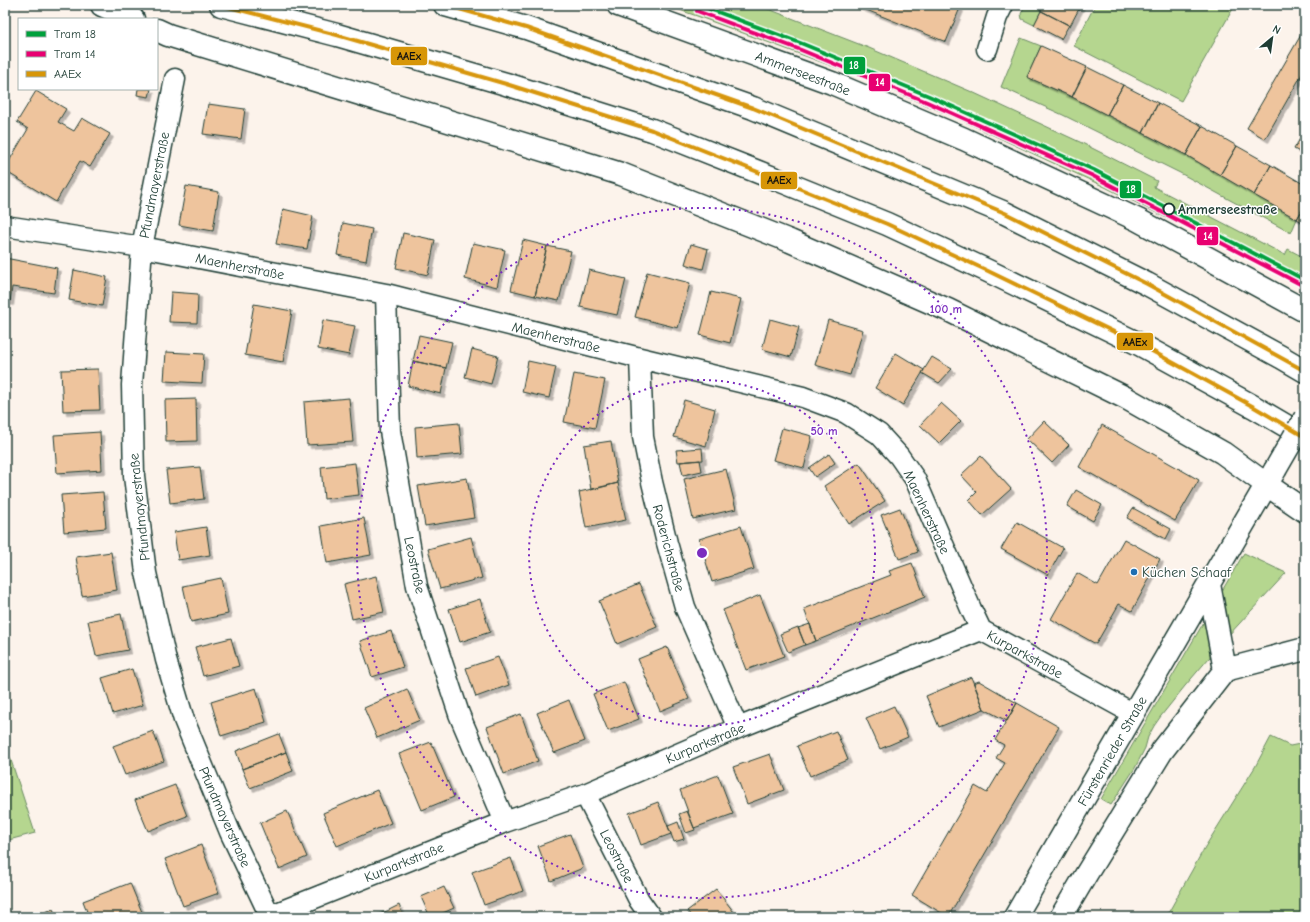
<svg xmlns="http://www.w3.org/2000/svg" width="1310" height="922" font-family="'Comic Neue',sans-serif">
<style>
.green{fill:#b5d68f;stroke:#6a8a62}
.building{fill:#eec49d;stroke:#1f3d34;filter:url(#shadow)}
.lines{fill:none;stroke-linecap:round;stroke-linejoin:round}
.minor-casing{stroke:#1f3d34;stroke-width:23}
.secondary-casing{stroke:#1f3d34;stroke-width:25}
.motorway-casing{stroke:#1f3d34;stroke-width:25}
.minor{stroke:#fff;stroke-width:20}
.secondary{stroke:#fff;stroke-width:22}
.motorway{stroke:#fff;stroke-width:22}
.secondary-bridge-casing{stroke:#1f3d34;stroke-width:25;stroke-linecap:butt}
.secondary-bridge{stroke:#fff;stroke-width:22}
.bus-1-casing{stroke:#fff;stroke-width:7}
.bus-1{stroke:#d79608;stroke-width:4}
.tram-1-casing{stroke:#fff;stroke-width:7}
.tram-2-casing{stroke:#fff;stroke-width:7}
.tram-1{stroke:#00a03c;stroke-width:4}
.tram-2{stroke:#e80071;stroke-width:4}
.ring{fill:none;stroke:#7b2cbf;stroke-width:2;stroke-dasharray:2 4}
.stop-dot{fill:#fff;stroke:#1f3d34;stroke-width:2}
.poi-dot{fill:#1f6fb2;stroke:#fff;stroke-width:1.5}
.labels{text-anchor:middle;stroke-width:3;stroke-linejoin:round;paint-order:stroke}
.street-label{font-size:14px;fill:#1f3d34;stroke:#fff}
.stop-label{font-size:14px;font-weight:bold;fill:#1f3d34;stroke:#fff;text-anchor:start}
.poi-label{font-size:14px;fill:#1f3d34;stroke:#fff;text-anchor:start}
.centre{fill:#7b2cbf;stroke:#fff;stroke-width:2}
.ring-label{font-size:12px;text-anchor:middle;font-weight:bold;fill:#7b2cbf;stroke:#fff;stroke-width:3;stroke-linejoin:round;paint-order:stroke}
.line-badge{stroke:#fff;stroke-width:1.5}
.badge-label{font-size:11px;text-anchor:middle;font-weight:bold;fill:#fff}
.pale-badge-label{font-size:11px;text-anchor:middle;font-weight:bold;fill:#111}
</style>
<defs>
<filter id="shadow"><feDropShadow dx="3.5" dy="3.5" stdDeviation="0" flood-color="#0004"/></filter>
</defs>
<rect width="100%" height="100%" fill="#fcf3eb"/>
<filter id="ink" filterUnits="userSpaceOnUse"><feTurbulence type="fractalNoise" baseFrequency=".025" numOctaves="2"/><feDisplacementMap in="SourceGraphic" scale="8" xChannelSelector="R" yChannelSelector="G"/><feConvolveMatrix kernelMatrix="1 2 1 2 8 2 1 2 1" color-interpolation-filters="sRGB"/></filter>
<g filter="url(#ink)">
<path class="green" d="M665,5H758L869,48L972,92L1082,143L1157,181L1154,187L1285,255L1288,249L1305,258V285L1177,217L1174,222L1105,187L956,118L855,75L789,50L697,16Z
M1025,5H1042L1040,10L1041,11L1034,25L1022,19L1021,14Z
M1095,5H1235L1181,101L1074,46Z
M1021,38L1041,46L1027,77L1072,97L1186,155L1297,219L1291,233L1180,173L1063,115L1001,87Z
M1244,553L1286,573L1227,637L1185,686L1161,716L1154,726L1148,737L1145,748L1135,768L1111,805L1101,799Z
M1271,737L1290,746L1305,743V917H1166L1205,847L1255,767Z
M5,742L35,833L5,841Z"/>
<path class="building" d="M854,5H951L960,8L946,42Z
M1042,5H1081L1070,26L1040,10Z
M1041,11L1069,25L1061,39L1034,25Z
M1305,28V69L1265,139L1247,128Z
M1041,46L1087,67L1072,97L1027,77Z
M1087,67L1123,85L1107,115L1072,97Z
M1123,85L1158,103L1143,133L1107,115Z
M138,89H151L149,97L137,95Z
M36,91L66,109L58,122L74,131L82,118L110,134L90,167L80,161L56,202L5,171V168L28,129L17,122Z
M1158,103L1202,126L1186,155L1143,133Z
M208,104L245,109L241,139L203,134Z
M1202,126L1237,146L1220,175L1186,155Z
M1305,130V155L1294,149Z
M1237,146L1271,165L1254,195L1220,175Z
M1271,165L1305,185V205L1297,219L1254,195Z
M186,186L219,192L213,231L179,225Z
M1305,205V224L1297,219Z
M283,209L313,216L307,249L276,244Z
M343,223L372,229L366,261L337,255Z
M403,233L435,240L428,275L396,268Z
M523,240L547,246L535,296L511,290Z
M473,243L505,250L497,287L465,279Z
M691,244L708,249L703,269L685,264Z
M547,246L571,251L559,301L535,296Z
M5,258L57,268L54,293L12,287L10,302L5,301Z
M74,270L107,277L102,306L69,300Z
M589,270L626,279L617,315L580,307Z
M647,272L690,283L678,328L635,317Z
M171,292L198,294L197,323L169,322Z
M711,292L741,299L730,343L700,335Z
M254,304L292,311L283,362L245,355Z
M770,319L799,327L791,357L762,349Z
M323,320L355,326L349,355L318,349Z
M828,320L863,330L850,375L815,365Z
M419,335L452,342L446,368L413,361Z
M472,349L498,356L491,384L465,377Z
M166,352L204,354L202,383L164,381Z
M896,353L924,370L903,405L875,388Z
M932,357L952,369L939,383L922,373Z
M413,361L446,368L441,394L408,386Z
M528,361L556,367L549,398L522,392Z
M98,369L100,410L63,411L61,370Z
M574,374L605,380L595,428L564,422Z
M349,398L353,442L307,445L304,402Z
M196,399L197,441L166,442L165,400Z
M684,400L715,409L706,446L674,437Z
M941,403L961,421L939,443L920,425Z
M1044,421L1069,445L1052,463L1027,439Z
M459,423L462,454L417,458L415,427Z
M1102,425L1199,480L1175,521L1079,467Z
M782,428L812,436L804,468L773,460Z
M100,432L102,470L57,473L54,435Z
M611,441L618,483L591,490L584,445Z
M702,448L703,460L678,462L676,450Z
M829,454L835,463L815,477L809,468Z
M981,456L1011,489L982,515L969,500L977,492L961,475Z
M700,460L702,471L683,475L680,462Z
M355,463L359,495L324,499L321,467Z
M859,463L885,501L849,524L824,486Z
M200,467L204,499L170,503L166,470Z
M726,469L736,509L693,519L684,479Z
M467,478L474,518L425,526L418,486Z
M618,483L626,520L586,528L579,492Z
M1076,490L1102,505L1093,521L1067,506Z
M103,492L106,528L64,532L61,495Z
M900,508L918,552L899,559L881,515Z
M1133,508L1171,529L1166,539L1127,518Z
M364,518L371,555L327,563L321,526Z
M1017,522L1063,548L1048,575L1001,549Z
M741,526L754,569L712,582L699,539Z
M206,527L210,555L178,560L174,532Z
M471,537L482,578L440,589L428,549Z
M1124,539L1160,559L1132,611L1119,604L1096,644L1051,619L1077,573L1098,585Z
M111,552L117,590L82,596L76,557Z
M912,563L925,597L816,641L804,609L891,575L889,571Z
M376,576L384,612L352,619L344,584Z
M221,578L228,614L191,622L183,586Z
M639,584L657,627L617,644L599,601Z
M760,595L784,656L746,670L723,610Z
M480,599L490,632L460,642L449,609Z
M121,614L128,650L96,656L88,621Z
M810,624L816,641L805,645L798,628Z
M798,627L805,645L788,652L780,634Z
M391,631L403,667L372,677L360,641Z
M231,638L239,666L203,676L195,647Z
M667,647L689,699L660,711L638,659Z
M498,657L509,685L476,697L466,668Z
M132,669L143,705L113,714L102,678Z
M971,677L984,709L939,727L926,696Z
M979,681L1017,703L1007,721L984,709L974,683Z
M624,682L639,719L608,731L593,694Z
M256,688L266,722L221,736L211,702Z
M407,689L420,720L377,738L364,708Z
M569,700L585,741L554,753L537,713Z
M1017,703L1059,727L948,917L912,895L975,786L987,793L1005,763L996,758L1004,745L995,740Z
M894,706L908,737L880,749L866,718Z
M521,714L538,761L504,774L487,727Z
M153,731L164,761L125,775L113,746Z
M836,731L848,760L810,776L797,746Z
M279,734L286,752L242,769L236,751Z
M431,742L454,797L422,810L399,754Z
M286,752L293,771L250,788L242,769Z
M770,754L784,790L747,804L733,767Z
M718,775L733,814L694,828L680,790Z
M175,785L187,816L148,831L135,800Z
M377,790L391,823L337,846L323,813Z
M658,802L671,834L641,845L629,813Z
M287,811L307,857L279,869L260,823Z
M687,811L695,830L686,833L679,814Z
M678,822L684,839L674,842L668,826Z
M570,834L583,868L551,881L538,846Z
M201,845L219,893L183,906L165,859Z
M511,858L523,891L484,905L472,872Z
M130,883L144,917H89L83,901Z
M444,887L454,908L434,917H430L421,897Z
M716,889L737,916L736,917H692L687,911Z
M399,905L404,917H371L387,911Z
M53,909L57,917H33Z"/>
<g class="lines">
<defs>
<path id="minor" d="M987,49L997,17L1003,5
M175,79L142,247L132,385L134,476L146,573L166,660L184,720L230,832L270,916
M5,226L142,247L386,294L640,358L803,397L846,413L879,434L899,456L915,479L971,609L981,630
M386,294L390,431L417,586L459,714L505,822
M640,358L643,437L652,482L667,543L685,607L738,728
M981,630L1134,714
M585,794L639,900L651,917
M267,917L505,822L585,794L738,728L981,630"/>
<path id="secondary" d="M618,5L832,83L964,139L1138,220L1305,311
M1267,485L1305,511
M1225,670L1305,649
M1015,917L1275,470
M1061,917L1087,873L1162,751L1225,670L1209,584"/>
<path id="motorway" d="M102,5L133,19
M221,5L337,35L506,84L652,130L786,183L887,224L988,271L1141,345L1254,407L1305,437
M445,5L526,28L753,108L1005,213L1147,284L1281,357L1305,371
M157,30L168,35L621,174L790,241L948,310L1126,398L1223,453L1267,485"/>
</defs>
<use href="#minor" class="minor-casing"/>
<use href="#secondary" class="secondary-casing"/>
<use href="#motorway" class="motorway-casing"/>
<use href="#minor" class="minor"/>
<use href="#secondary" class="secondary"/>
<use href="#motorway" class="motorway"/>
<defs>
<path id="secondary-bridge" d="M1275,470L1305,418"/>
</defs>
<use href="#secondary-bridge" class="secondary-bridge-casing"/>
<use href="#secondary-bridge" class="secondary-bridge"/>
<defs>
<path id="bus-1" d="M221,5L337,35L506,84L652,130L786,183L887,224L988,271L1141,345L1254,407L1305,437
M445,5L526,28L753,108L1005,213L1147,284L1305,371"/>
</defs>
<use href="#bus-1" class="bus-1-casing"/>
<use href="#bus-1" class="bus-1"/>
<defs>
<path id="tram-1" d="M699,5L803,44L929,96L1094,170L1305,280"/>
<path id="tram-2" d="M697,11L801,50L927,102L1091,175L1302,285"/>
</defs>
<use href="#tram-1" class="tram-1-casing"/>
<use href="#tram-2" class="tram-2-casing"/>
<use href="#tram-1" class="tram-1"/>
<use href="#tram-2" class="tram-2"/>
</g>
</g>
<g class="ring">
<circle cx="702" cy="553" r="173"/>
<circle cx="702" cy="553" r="345"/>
</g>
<circle class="stop-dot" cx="1169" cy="209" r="5.5"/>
<circle class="poi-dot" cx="1134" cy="572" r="4"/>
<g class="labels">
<g class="street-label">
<text transform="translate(803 73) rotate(21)" y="5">Ammerseestraße</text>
<text transform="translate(154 185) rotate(-79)" y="5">Pfundmayerstraße</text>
<text transform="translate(240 266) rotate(11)" y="5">Maenherstraße</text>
<text transform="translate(556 337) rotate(14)" y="5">Maenherstraße</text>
<text transform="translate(139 507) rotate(-96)" y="5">Pfundmayerstraße</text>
<text transform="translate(927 512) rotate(65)" y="5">Maenherstraße</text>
<text transform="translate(669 548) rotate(75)" y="5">Roderichstraße</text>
<text transform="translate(415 565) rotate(78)" y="5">Leostraße</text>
<text transform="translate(1025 654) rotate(29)" y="5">Kurparkstraße</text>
<text transform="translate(705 743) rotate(-23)" y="5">Kurparkstraße</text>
<text transform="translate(1112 751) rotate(-60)" y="5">Fürstenrieder Straße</text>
<text transform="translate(225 817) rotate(66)" y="5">Pfundmayerstraße</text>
<text transform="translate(617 856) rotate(63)" y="5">Leostraße</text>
<text transform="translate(404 862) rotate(-22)" y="5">Kurparkstraße</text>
</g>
<g class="stop-label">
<text x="1178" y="214">Ammerseestraße</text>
</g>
<g class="poi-label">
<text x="1142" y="577">Küchen Schaaf</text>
</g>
</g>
<circle cx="702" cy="553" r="6" class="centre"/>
<g class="ring-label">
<text x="946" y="313">100 m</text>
<text x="824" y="435">50 m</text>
</g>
<g class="line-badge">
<rect x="390" y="46" width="38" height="20" rx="4" fill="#d79608"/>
<rect x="843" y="56" width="23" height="19" rx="4" fill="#00a03c"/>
<rect x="868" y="73" width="23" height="19" rx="4" fill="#e80071"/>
<rect x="760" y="171" width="38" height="19" rx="4" fill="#d79608"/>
<rect x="1119" y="180" width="23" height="19" rx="4" fill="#00a03c"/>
<rect x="1196" y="226" width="23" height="20" rx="4" fill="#e80071"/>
<rect x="1116" y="332" width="38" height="19" rx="4" fill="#d79608"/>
</g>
<g class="badge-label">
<text x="854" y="69">18</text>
<text x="880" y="86">14</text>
<text x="1131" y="193">18</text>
<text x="1208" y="240">14</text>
</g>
<g class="pale-badge-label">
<text x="409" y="60">AAEx</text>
<text x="779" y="184">AAEx</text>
<text x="1135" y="346">AAEx</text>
</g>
<rect width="1310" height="922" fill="none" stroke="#fff" stroke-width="20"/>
<rect x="10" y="10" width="1290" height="902" fill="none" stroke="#1f3d34" stroke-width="1.5" filter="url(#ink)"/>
<rect x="18" y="18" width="140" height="72" fill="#ffffff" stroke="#a5b1ae"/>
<rect x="26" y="31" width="20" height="6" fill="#00a03c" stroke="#a5b1ae"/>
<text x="54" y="38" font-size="12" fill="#1f3d34">Tram 18</text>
<rect x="26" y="51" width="20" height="6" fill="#e80071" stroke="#a5b1ae"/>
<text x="54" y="58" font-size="12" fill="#1f3d34">Tram 14</text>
<rect x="26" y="71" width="20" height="6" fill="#d79608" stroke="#a5b1ae"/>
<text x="54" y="78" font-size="12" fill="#1f3d34">AAEx</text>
<g transform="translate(1272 38) rotate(29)" stroke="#ffffff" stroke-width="3" paint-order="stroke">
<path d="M0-3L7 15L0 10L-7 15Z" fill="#1f3d34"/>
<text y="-6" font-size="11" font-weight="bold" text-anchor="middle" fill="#1f3d34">N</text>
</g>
</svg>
